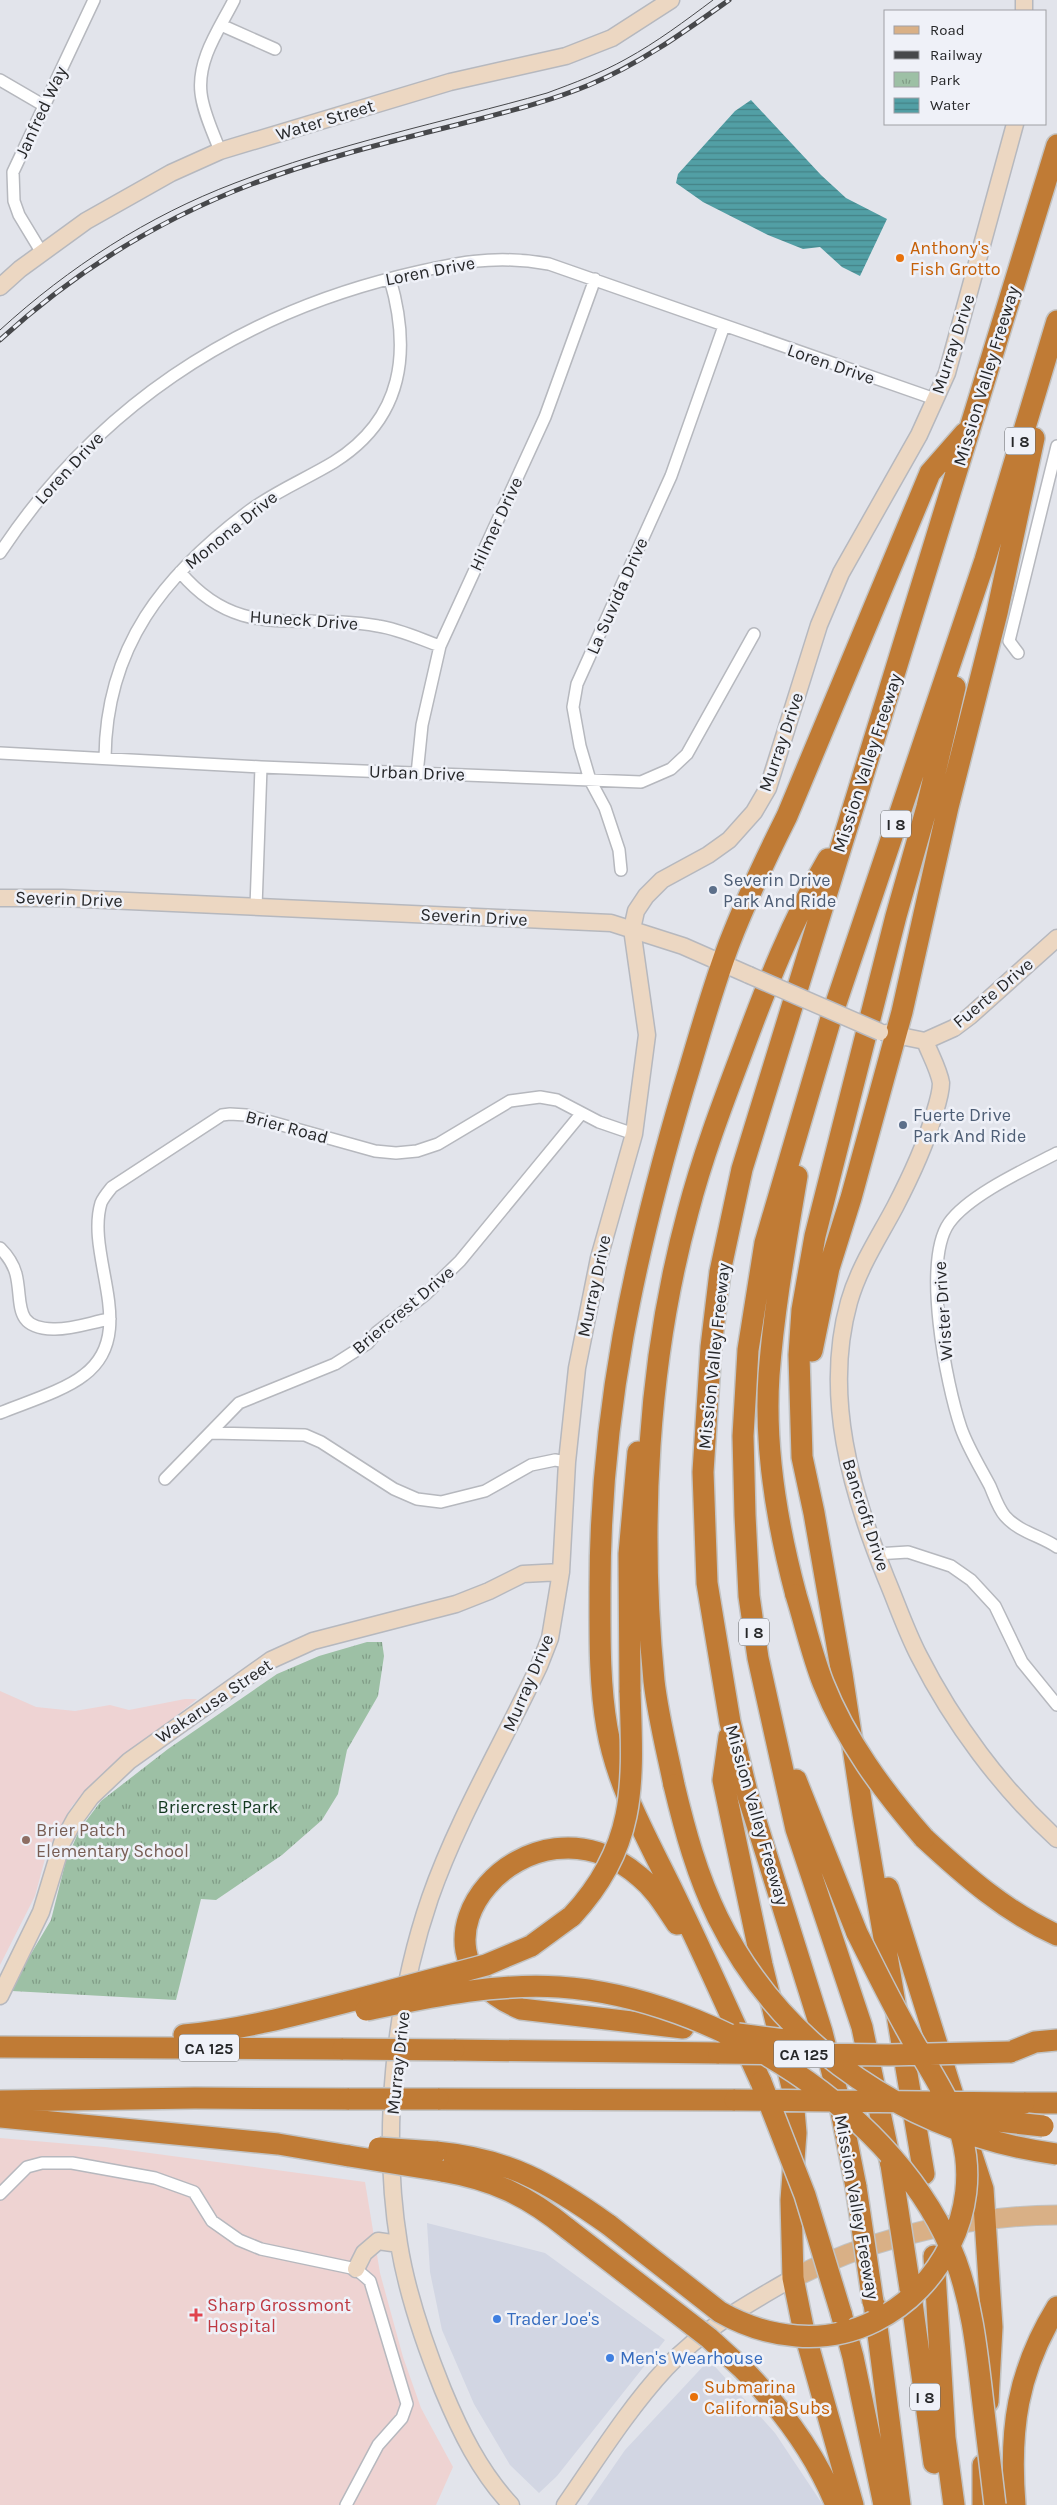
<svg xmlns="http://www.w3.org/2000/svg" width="1057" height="2505" font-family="Karla,sans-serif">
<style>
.built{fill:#d2d6e3}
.education{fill:#eed3d3}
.medical{fill:#eed3d2}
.park{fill:url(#park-tufts)}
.water{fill:url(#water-rules)}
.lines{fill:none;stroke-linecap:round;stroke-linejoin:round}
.street-casing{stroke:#b6b8be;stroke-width:14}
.secondary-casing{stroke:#b6b8be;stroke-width:19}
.primary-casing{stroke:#c2c3c3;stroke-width:21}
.highway-casing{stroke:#c2c3c3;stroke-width:24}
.street{stroke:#fff;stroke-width:11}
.secondary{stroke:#ecd7c2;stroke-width:16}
.primary{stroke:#d9b086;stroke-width:19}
.highway{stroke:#c07b35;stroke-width:21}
.tram{stroke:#47484b;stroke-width:1}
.rail-casing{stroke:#47484b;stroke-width:5}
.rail{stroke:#eff1f8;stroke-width:3;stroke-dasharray:9;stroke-linecap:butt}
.secondary-bridge-casing{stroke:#b6b8be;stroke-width:19;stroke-linecap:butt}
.highway-bridge-casing{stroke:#c2c3c3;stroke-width:24;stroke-linecap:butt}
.secondary-bridge{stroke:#ecd7c2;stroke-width:16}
.highway-bridge{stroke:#c07b35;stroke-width:21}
.food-dot{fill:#e8710a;stroke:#eff1f8;stroke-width:2}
.service-dot{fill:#5c6f8a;stroke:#eff1f8;stroke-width:2}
.education-dot{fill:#8d6e63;stroke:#eff1f8;stroke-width:2}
.health-dot{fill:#e0444e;stroke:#eff1f8;stroke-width:2}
.shop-dot{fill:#3f7fe0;stroke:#eff1f8;stroke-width:2}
.labels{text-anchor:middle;stroke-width:5;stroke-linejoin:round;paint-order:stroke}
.shield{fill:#eff1f8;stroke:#626467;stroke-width:1}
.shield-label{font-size:16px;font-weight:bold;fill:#262729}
.street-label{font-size:18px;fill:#262729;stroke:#eff1f8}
.food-label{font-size:18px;fill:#c56008;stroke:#eff1f8;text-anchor:start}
.service-label{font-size:18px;fill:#4e5e75;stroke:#eff1f8;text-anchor:start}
.park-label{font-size:18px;fill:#12381e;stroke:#eff1f8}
.education-label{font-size:18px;fill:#785e54;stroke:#eff1f8;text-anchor:start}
.health-label{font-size:18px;fill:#be3a42;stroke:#eff1f8;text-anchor:start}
.shop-label{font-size:18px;fill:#366cbe;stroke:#eff1f8;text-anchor:start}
</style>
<defs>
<pattern id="park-tufts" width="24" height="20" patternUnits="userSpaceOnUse" patternTransform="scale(1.25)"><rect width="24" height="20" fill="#9dc0a5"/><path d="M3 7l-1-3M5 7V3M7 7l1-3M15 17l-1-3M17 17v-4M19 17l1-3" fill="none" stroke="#809c86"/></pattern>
<pattern id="water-rules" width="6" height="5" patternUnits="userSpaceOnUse" patternTransform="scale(1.25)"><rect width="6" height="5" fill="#529fa5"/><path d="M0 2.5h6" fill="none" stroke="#448286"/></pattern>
</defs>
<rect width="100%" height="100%" fill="#e2e4eb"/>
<path class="built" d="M427,2223L545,2253L665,2340L557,2476L539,2493L510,2465L474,2404L442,2330L430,2272Z
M709,2360L775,2433L823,2505H587L625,2450Z"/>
<path class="education" d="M0,1691L36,1707L75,1711L110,1705L129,1710L185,1699H197L91,1785L72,1806L47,1851L35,1896L0,1965Z"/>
<path class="medical" d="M0,2138L105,2147L365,2182L380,2273L403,2357L421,2408L453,2467L436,2505H0Z"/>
<path class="park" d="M367,1642H382L384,1656L378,1696L347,1750L338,1794L322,1820L282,1855L216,1900L201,1899L176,2000L12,1991L19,1974L51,1920L66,1860L80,1829L101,1801L168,1749L277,1674L319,1656Z"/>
<path class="water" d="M751,100L821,175L846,198L887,219L860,276L842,267L820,247L803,249L768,235L703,202L676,183L678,174L735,111Z"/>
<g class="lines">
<defs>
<path id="street" d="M221,25L275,49
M0,80L43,105
M220,151C213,132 203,112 201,93C197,59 220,28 234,0
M42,253L19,215L14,201L13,172L94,0
M0,553C95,409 233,317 400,276C453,263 494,254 549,264L935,399
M180,572C241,644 299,611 378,626C399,629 420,639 440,646
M1018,653L1009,641L1057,446
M0,753L261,767L641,782L671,769L687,754L754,634
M105,758C106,646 164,575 249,511C276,491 306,479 334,462C404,418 411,351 390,279
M417,774L422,725L440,646L545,417L595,279
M621,870L619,850L605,808L590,780L580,746L573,707L577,684L671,476L724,326
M256,907L261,767
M1057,1153C1026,1169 969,1195 949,1223C922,1262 946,1384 961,1428C968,1448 980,1467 990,1486C994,1495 998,1508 1005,1516C1019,1532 1041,1536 1057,1547
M0,1248C8,1256 13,1263 16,1274C23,1302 12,1328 53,1329C71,1330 92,1322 110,1319
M0,1413C24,1403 64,1391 84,1375C140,1333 85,1257 101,1203C103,1198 108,1192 112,1187L222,1115L230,1114L246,1115L375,1151L396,1153L417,1151L438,1144L510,1101L540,1097L557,1100L599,1122L634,1134
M211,1433L305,1435L321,1442L394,1489L417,1499L441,1502L485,1491L531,1465L555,1460L567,1462
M165,1479L239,1403L335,1364L368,1343L377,1332L425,1295L460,1261L581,1114
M876,1554L908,1552L951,1566L971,1580L995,1606L1022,1662L1057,1705
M0,2194L27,2167L42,2163H72L155,2178L194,2192L212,2221L239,2240L261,2249L356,2269L370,2281L407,2404L402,2418L378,2445L346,2505"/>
<path id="secondary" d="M1024,11V0
M0,287L20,269L86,221L171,173L220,151L450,82L566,56L612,38L671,0
M0,898H62L611,923L683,946L749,975
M886,1033L925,1041
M925,1041C930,1054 939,1070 941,1083C941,1094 936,1108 933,1118C924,1149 910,1178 895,1207C878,1239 859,1267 849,1302C823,1395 851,1492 886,1578C897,1604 906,1631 919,1656C953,1723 1001,1788 1057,1839
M925,1041L954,1028L970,1016L1057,938
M0,1996L41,1912L62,1843L75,1819L91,1797L129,1761L271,1660L313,1641L456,1604L489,1591L523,1574L561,1572
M356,2269L364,2253L378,2241L399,2244
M511,2505C480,2472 460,2431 443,2390C424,2343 407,2294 399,2244C381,2134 394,2003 430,1898C458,1818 503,1743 539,1666L550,1638L561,1572L567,1462L577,1368L599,1258L634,1134L647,1035L632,929L636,911L646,896L662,880L708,855L729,840L754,812L768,788L819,625L841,573L919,435L947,373L1015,124
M565,2505C597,2459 628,2409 666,2368C701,2330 749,2303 793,2278"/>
<path id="primary" d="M793,2278C877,2236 963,2216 1057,2215"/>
<path id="highway" d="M812,1351L829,1268L851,1198L902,1012L948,807L997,613L1034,438
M796,1595C777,1524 764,1449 769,1375C774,1308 786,1242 797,1176
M630,1692L629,1554L638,1452
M729,1737L723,1780L762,1965L792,2087L796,2133L791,2200L793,2278L803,2327L853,2505
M796,1780L857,1933
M674,1785C667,1751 658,1716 654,1681C639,1526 647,1363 688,1212C702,1158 722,1105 742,1052C766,987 792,920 828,859
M924,1838C965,1876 1006,1912 1057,1935
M888,1888L956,2105
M677,1924C666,1908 656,1890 640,1877C530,1780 383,1952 521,2009L683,2028
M531,1946L572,1916
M184,2035C248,2029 308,2012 370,1996
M0,2047L343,2049
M454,2050L719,2053
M1010,2052L1035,2042L1057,2040
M761,2082C734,2023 708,1964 680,1906C653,1848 618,1792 607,1728C599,1682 600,1634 600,1588C600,1413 634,1257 683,1090C698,1041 711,992 729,944C746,900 766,858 787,816L930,473L965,433
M438,2099L735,2100
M0,2101L195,2098L349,2099
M1024,2103H1057
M0,2117L278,2144L349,2156
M968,2143L983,2189L992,2327L988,2402
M436,2152C509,2159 550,2183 609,2225
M891,2165L862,2027L796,1829L758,1658L749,1596L745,1515L743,1436L748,1350L765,1243L831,1018L985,560L1057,321
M442,2171C494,2180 528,2196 568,2229
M924,2174L863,1814L842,1674L814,1513L802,1457L799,1355L802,1310L815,1236L896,916L927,807L955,687
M856,2187L838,2096L822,2032L748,1796L730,1722L707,1583L703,1472L711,1347L720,1272L742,1169L1057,145
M934,2256L945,2438L954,2505
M910,2288L934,2463
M874,2303L900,2505
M841,2313L853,2357L884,2505
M743,2369C782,2409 815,2453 836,2505
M983,2505V2465
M1015,2505C1009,2430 1017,2372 1057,2307"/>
</defs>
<use href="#street" class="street-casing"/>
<use href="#secondary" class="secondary-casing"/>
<use href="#primary" class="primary-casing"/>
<use href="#highway" class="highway-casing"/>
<use href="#street" class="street"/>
<use href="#secondary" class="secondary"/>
<use href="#primary" class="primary"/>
<use href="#highway" class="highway"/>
<path class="tram" d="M0,330C69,267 148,216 235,183C336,144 444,122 547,93C574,83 601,73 626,59C657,42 685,21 713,0"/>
<defs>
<path id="rail" d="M0,340C74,272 158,220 252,184C324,157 401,139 476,120C514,110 553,100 589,85C640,64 684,32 729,0"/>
</defs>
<use href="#rail" class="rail-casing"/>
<use href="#rail" class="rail"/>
<defs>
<path id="secondary-bridge" d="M749,975L880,1032"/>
<path id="highway-bridge" d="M796,1595C805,1624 812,1655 823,1683C846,1741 883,1791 924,1838
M674,1785C685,1831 697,1875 718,1918C783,2050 913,2135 1057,2154
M572,1916C638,1845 633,1782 630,1692
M370,1996L486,1965L531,1946
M366,2010C430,1997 493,1983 559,1987C713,1997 900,2113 956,2261C971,2302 976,2344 981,2387C986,2426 990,2466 995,2505
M738,2034L809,2043
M343,2049L454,2050
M719,2053L889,2055L1010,2052
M761,2082L805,2195L841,2313
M349,2099H438
M735,2100L1024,2103
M941,2115L1043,2126
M379,2148L436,2152
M349,2156L442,2171
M891,2165L910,2288
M856,2187L873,2302
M609,2225L720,2312C768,2339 825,2346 875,2321C941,2289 981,2210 962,2138C951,2099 926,2065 907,2030C889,1998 873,1965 857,1933
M568,2229L709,2338L743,2369"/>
</defs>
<use href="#secondary-bridge" class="secondary-bridge-casing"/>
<use href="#highway-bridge" class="highway-bridge-casing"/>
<use href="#secondary-bridge" class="secondary-bridge"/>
<use href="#highway-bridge" class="highway-bridge"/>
</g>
<g class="food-dot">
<circle cx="900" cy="258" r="5"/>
<circle cx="694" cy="2397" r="5"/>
</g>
<g class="service-dot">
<circle cx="713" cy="890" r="5"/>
<circle cx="903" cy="1125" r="5"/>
</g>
<circle class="education-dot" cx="26" cy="1840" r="5"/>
<path class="health-dot" d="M193.5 2307.5h5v5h5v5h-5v5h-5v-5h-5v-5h5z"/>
<g class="shop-dot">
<circle cx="497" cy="2319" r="5"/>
<circle cx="610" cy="2358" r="5"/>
</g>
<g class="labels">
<g class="shield">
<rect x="1005" y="427.5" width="30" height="27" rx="4"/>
<rect x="881" y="810.5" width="30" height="27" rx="4"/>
<rect x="739" y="1618.5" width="30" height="27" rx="4"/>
<rect x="179" y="2034.5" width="60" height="27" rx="4"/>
<rect x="774" y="2040.5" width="60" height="27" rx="4"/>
<rect x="910" y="2383.5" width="30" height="27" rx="4"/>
</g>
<g class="shield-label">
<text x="1020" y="447">I 8</text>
<text x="896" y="830">I 8</text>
<text x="754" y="1638">I 8</text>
<text x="209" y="2054">CA 125</text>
<text x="804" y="2060">CA 125</text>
<text x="925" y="2403">I 8</text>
</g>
<g class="street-label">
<text transform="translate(41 112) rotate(-65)" y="6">Janfred Way</text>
<text transform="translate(325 120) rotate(-17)" y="6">Water Street</text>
<text transform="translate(430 271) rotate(-11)" y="6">Loren Drive</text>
<text transform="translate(953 344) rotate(-72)" y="6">Murray Drive</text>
<text transform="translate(831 364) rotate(19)" y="6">Loren Drive</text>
<text transform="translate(986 376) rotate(-73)" y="6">Mission Valley Freeway</text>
<text transform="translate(69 468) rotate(-47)" y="6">Loren Drive</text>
<text transform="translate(496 524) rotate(-65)" y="6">Hilmer Drive</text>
<text transform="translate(231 530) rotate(-39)" y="6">Monona Drive</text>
<text transform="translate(617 596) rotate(-66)" y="6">La Suvida Drive</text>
<text transform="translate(304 620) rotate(4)" y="6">Huneck Drive</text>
<text transform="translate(781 742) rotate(-71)" y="6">Murray Drive</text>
<text transform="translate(867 763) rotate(-72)" y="6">Mission Valley Freeway</text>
<text transform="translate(417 773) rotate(2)" y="6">Urban Drive</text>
<text transform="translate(69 899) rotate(2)" y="6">Severin Drive</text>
<text transform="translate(474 917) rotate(3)" y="6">Severin Drive</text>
<text transform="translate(993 993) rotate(-40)" y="6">Fuerte Drive</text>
<text transform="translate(287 1127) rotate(15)" y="6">Brier Road</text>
<text transform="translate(594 1286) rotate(-78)" y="6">Murray Drive</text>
<text transform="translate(403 1310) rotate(-40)" y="6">Briercrest Drive</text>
<text transform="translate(943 1311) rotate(-94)" y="6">Wister Drive</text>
<text transform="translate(714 1356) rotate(-84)" y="6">Mission Valley Freeway</text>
<text transform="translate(866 1515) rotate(72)" y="6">Bancroft Drive</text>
<text transform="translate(528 1683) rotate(-67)" y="6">Murray Drive</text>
<text transform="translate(214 1701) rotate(-34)" y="6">Wakarusa Street</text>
<text transform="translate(757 1815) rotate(74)" y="6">Mission Valley Freeway</text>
<text transform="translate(398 2063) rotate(-84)" y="6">Murray Drive</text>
<text transform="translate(857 2207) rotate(80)" y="6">Mission Valley Freeway</text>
</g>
<g class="food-label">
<text x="910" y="254">Anthony's<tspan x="910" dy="21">Fish Grotto</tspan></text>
<text x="704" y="2393">Submarina<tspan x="704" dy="21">California Subs</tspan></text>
</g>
<g class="service-label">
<text x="723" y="886">Severin Drive<tspan x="723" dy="21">Park And Ride</tspan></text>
<text x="913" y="1121">Fuerte Drive<tspan x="913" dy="21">Park And Ride</tspan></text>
</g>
<g class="park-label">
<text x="218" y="1813">Briercrest Park</text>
</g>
<g class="education-label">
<text x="36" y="1836">Brier Patch<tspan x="36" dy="21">Elementary School</tspan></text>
</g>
<g class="health-label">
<text x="207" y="2311">Sharp Grossmont<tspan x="207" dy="21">Hospital</tspan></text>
</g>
<g class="shop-label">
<text x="507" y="2325">Trader Joe's</text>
<text x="620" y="2364">Men's Wearhouse</text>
</g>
</g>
<rect x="884" y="10" width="162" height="115" fill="#eff1f8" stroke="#9fa0a5"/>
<rect x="894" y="26" width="25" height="8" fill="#d9b086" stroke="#9fa0a5"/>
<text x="930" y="35" font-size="15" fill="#262729">Road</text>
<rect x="894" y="51" width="25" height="8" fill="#47484b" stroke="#9fa0a5"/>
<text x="930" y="60" font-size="15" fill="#262729">Railway</text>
<rect x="894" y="72" width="25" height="15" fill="url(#park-tufts)" stroke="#9fa0a5"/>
<text x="930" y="85" font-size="15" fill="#262729">Park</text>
<rect x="894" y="98" width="25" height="15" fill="url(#water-rules)" stroke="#9fa0a5"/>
<text x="930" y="110" font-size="15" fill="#262729">Water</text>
</svg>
